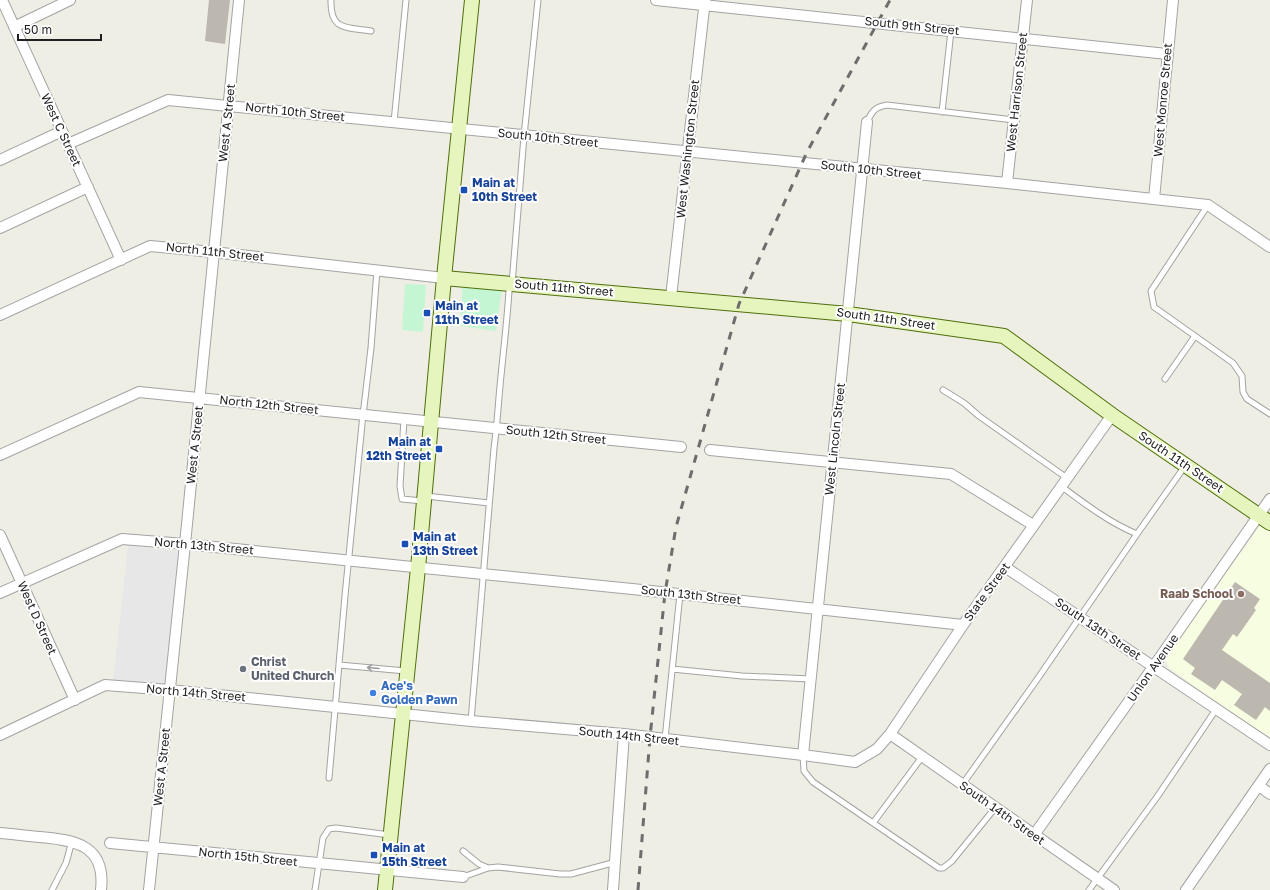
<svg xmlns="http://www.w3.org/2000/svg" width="1270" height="890" font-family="'Golos Text',sans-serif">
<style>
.education{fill:#f7fde0}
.park{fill:#c5f6d4}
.parking{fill:#e7e7e7}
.building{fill:#bcb7af}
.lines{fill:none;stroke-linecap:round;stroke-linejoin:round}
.lane-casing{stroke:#a3a3a3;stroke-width:7}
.street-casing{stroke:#a3a3a3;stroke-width:12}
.secondary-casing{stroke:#4f6f0c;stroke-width:16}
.lane{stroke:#fff;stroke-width:5}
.street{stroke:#fff;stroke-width:10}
.secondary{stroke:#e6f5bd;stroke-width:14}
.rail{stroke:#6d6d6d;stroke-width:3;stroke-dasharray:8 8;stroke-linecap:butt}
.oneway{stroke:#9a9a9a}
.transit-dot{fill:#1a4fb4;stroke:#fff;stroke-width:1.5}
.education-dot{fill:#8d6e63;stroke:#fff;stroke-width:1.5}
.worship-dot{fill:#6b7280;stroke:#fff;stroke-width:1.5}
.shop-dot{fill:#3f7fe0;stroke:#fff;stroke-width:1.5}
.labels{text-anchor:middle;stroke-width:4;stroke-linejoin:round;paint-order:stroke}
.street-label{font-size:12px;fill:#1f1f1f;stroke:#fff}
.transit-label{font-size:12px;font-weight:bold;fill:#164399;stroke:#fff;text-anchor:start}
.education-label{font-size:12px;font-weight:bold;fill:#785e54;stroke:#fff;text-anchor:end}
.worship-label{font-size:12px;font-weight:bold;fill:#5b616d;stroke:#fff;text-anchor:start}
.shop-label{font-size:12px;font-weight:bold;fill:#366cbe;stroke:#fff;text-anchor:start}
</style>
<rect width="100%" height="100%" fill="#efeee5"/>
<path class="education" d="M1261,525L1270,530V740L1169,668L1166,661V657L1259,527Z"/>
<path class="park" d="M463,280L502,289L496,331L460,326Z
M405,284L426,285L423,332L402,330Z"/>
<path class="parking" d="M128,546L178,551L165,683L113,681Z"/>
<path class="building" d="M209,0H230L225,44L205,41Z
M1235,582L1260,599L1254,608L1256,610L1237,637L1233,634L1222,650L1270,683V711L1265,707L1256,720L1234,705L1242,694L1222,680L1215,690L1191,674L1195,668L1183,659Z"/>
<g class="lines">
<defs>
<path id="lane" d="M331,0C330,31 346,27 371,31
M942,112L951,31
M394,122L406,0
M867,122C872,111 875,107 887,105L1014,120
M1208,205L1151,291L1154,307L1233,363L1242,376L1243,392L1247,399L1270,414
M1165,379L1195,336
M943,390L964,403L979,416L1067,478
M404,419L400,486L402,499L423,501
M426,496L489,503
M1137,534L1185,466
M339,665L406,671
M672,669L742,676L811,679
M471,721L494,448C497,427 498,407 500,386C503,354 507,323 509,291L512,284L524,136L538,0
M665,739L680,594
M803,755L804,771L813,782L939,868H943L952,861L995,808
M329,778L345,596L362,424L371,348L377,270
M962,785L1036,681L1137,534C1110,523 1085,504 1061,486
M873,823L922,757
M463,851L479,864L488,868
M463,877L488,868L498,867L560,874H571L616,862
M52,890L66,863L72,841
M315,890L323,838L329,829L336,828L390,835
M1089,890L1157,797L1217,708"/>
<path id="street" d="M2,0L121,260
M656,0L1167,54
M14,27L70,0
M68,144L168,100L1007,183L1208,205L1270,247
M0,160L62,131
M1007,183L1027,0
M1154,199L1173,0
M0,228L88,187
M671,297L705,0
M0,315L150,246L213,252L444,278
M710,450L951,474L1033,525
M0,455L139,392L681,447
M0,535L75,700
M1005,567L1270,745
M0,593L122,539L185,544L642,590L963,625
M890,734L1114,890
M0,735L105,685L170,690L471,721L624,734L803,755L855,762L877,749L890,734L963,625L1112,415
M803,755C824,544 845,333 867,122
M1259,786L1270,794
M0,833C13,834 27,836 40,837C75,840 106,845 101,890
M1034,835L1154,666L1270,499
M110,843L463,877
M149,890L185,544L239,0
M613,890L624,734
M1186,890L1270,769"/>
<path id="secondary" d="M444,278L848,314L1004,336L1112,415L1270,523
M385,890L418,568L444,278L472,0"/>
</defs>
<use href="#lane" class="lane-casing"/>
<use href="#street" class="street-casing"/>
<use href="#secondary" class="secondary-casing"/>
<use href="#lane" class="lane"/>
<use href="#street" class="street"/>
<use href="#secondary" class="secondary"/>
<path class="rail" d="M638,890L650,737L665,593L676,527L739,304L807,152L890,0"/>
</g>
<defs><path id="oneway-shaft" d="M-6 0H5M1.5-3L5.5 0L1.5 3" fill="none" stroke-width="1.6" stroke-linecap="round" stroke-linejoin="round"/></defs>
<use class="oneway" href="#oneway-shaft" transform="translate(373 668) rotate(-175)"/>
<g class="transit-dot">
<rect x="460" y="186" width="8" height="8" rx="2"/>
<rect x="423" y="309" width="8" height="8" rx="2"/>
<rect x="435" y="445" width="8" height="8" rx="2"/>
<rect x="401" y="540" width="8" height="8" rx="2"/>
<rect x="370" y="851" width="8" height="8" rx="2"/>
</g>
<circle class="education-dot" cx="1241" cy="594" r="4"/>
<circle class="worship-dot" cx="243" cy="669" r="4"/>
<circle class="shop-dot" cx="373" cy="693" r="4"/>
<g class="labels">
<g class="street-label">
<text transform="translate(912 26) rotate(6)" y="4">South 9th Street</text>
<text transform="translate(1017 92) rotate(-84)" y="4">West Harrison Street</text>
<text transform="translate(1163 100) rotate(-85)" y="4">West Monroe Street</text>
<text transform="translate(295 112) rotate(6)" y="4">North 10th Street</text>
<text transform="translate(227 123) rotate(-84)" y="4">West A Street</text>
<text transform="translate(61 130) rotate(65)" y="4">West C Street</text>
<text transform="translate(548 138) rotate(6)" y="4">South 10th Street</text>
<text transform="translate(688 149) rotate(-84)" y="4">West Washington Street</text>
<text transform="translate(871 170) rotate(6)" y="4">South 10th Street</text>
<text transform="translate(215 252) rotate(6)" y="4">North 11th Street</text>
<text transform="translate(564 288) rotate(5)" y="4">South 11th Street</text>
<text transform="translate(886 319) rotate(8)" y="4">South 11th Street</text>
<text transform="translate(269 405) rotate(6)" y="4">North 12th Street</text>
<text transform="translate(556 435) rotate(6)" y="4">South 12th Street</text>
<text transform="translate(835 439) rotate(-84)" y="4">West Lincoln Street</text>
<text transform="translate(195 445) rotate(-84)" y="4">West A Street</text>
<text transform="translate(1181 462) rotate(34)" y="4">South 11th Street</text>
<text transform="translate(204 546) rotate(5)" y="4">North 13th Street</text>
<text transform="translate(987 592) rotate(-54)" y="4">State Street</text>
<text transform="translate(691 595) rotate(6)" y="4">South 13th Street</text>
<text transform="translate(37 618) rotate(66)" y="4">West D Street</text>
<text transform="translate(1098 629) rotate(34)" y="4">South 13th Street</text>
<text transform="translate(1153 668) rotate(-55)" y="4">Union Avenue</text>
<text transform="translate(196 693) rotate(5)" y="4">North 14th Street</text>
<text transform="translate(629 736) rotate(6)" y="4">South 14th Street</text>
<text transform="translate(162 767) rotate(-84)" y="4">West A Street</text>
<text transform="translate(1002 813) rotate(35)" y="4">South 14th Street</text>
<text transform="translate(248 857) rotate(6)" y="4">North 15th Street</text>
</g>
<g class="transit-label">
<text x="472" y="187">Main at<tspan x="472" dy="14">10th Street</tspan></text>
<text x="435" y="310">Main at<tspan x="435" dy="14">11th Street</tspan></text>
<text x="431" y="446" text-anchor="end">Main at<tspan x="431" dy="14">12th Street</tspan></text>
<text x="413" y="541">Main at<tspan x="413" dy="14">13th Street</tspan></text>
<text x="382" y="852">Main at<tspan x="382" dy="14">15th Street</tspan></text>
</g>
<g class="education-label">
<text x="1233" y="598">Raab School</text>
</g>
<g class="worship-label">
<text x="251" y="666">Christ<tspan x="251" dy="14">United Church</tspan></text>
</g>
<g class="shop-label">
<text x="381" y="690">Ace's<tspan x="381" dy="14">Golden Pawn</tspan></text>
</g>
</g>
<path d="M18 34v6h83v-6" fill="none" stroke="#1f1f1f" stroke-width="2"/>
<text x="24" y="34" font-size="12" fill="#1f1f1f" stroke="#ffffff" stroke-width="3" paint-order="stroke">50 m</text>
</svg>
